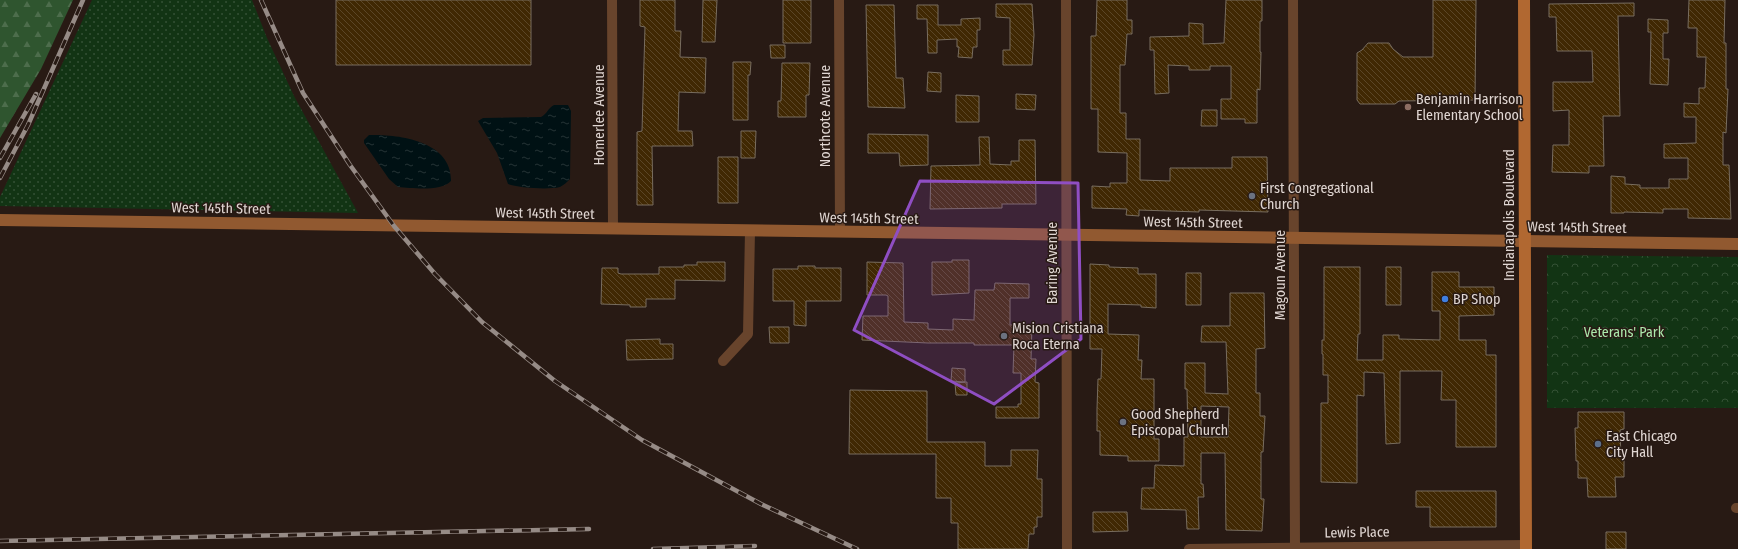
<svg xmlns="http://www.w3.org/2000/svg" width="1738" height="549" font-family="'Fira Sans Condensed',sans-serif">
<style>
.grass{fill:url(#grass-dots)}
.forest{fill:url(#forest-firs)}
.park{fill:url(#park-crowns)}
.water{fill:url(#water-ripples)}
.building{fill:url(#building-back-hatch);stroke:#786d5f;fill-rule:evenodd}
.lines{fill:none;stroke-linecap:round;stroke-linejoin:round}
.street{stroke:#68442c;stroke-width:10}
.secondary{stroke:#915930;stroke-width:12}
.primary{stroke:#b16831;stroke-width:12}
.rail-casing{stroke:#968b86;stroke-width:4.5}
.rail{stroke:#281a14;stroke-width:3;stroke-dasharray:9;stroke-linecap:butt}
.marked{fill:#8f4ec3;fill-opacity:0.2;stroke:#8f4ec3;stroke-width:3;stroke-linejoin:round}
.education-dot{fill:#8d6e63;stroke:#281a14;stroke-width:1.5}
.worship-dot{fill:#6b7280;stroke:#281a14;stroke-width:1.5}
.shop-dot{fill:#3f7fe0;stroke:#281a14;stroke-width:1.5}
.service-dot{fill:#5c6f8a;stroke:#281a14;stroke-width:1.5}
.labels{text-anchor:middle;stroke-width:3;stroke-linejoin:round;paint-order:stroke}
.poi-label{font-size:14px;fill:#e0d6d2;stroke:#281a14;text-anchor:start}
.street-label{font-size:14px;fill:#e0d6d2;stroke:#281a14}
.park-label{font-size:14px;fill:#abe9ab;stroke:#281a14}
</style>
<defs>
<pattern id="grass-dots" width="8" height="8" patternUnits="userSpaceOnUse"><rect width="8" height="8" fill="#123414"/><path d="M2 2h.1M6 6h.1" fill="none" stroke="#345135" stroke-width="1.8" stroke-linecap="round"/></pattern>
<pattern id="forest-firs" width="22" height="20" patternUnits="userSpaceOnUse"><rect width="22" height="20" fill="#2f552f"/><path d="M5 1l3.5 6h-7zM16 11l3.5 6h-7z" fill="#4d6d4c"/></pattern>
<pattern id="park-crowns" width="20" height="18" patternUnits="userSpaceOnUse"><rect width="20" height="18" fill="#123414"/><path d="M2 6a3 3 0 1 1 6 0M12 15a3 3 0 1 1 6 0" fill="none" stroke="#345135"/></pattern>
<pattern id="water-ripples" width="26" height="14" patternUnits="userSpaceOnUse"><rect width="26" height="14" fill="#001114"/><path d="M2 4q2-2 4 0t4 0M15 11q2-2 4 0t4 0" fill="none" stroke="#253335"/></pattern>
<pattern id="building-back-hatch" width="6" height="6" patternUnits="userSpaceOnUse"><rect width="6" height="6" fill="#402803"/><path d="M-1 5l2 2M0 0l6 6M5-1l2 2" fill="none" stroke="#5b4627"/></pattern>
</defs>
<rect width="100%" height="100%" fill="#281a14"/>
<path class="grass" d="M92,0H252L267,38L294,96L358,213L0,206V197Z"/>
<path class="forest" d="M0,0H73L41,69L0,138Z"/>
<path class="park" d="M1547,255L1738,257V408H1547Z"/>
<path class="water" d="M554,105H568L571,111L570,179C567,182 564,185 560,187C549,190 518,188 508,184L497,153L478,121L483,118L541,117C547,114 548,108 554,105Z
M369,135C399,134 452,141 451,181C441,192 412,188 398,187L389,179L364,143V140Z"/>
<path class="building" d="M336,0H531V65H336Z
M640,0H675V31H681L680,57L706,58L705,93L679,92L678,131H692L693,146H652L653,205H637V132L642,131L645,27L640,26Z
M703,0H717L715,42H702Z
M783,0H811V43H783Z
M1097,0H1127V20H1132V34H1127L1125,65H1120V113H1126V139H1140V180L1170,181V168H1232V157H1267L1268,212L1199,210V212L1139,210V216L1126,215L1127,209L1092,208V186L1110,187V183H1127V153L1098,152V109H1091V36H1096Z
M1226,0H1262V21H1260V52H1261L1260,90L1257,89V123H1245V119H1221V99H1231V66H1210V70H1189V66L1168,65L1169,93L1155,94L1154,50H1150V37L1189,36V23L1203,24V44L1224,43Z
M1433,0H1476L1475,100L1399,101L1395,104H1360L1357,100V53L1362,50L1368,43H1389L1393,49L1403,57H1433Z
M1689,0H1725L1724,43H1726V89H1728L1726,133L1723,132V165H1729L1731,219L1688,218V209H1663V213L1624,212V213H1611V176L1625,177V184L1640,185V188H1669V179H1688V158H1664V144L1696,143V117H1684V103L1699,104V88H1705L1706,57H1697V28H1688Z
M1634,3V16H1618L1620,116H1603L1604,166H1589V173L1552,172L1553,145H1569V110L1553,111V82H1593L1592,51H1557L1556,17H1549V4Z
M996,4H1032L1034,35L1032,65H1003V50H1010V18L996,17Z
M866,5H894L896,78H903L905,108L868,107Z
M917,5H938V25H961V19L980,18V30H977V47H973L972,58L958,57L959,47H957V39L937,40V53H928L927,19H917Z
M1648,19L1668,20V33H1663V59H1669L1668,85L1650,84L1651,32H1648Z
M770,45H785V58H771Z
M733,62H751L750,75H748V120H733Z
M782,63H810L809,95H806V117H778V101H781Z
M928,72L941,73V92L927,91Z
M1016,94L1036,95L1035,110L1016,109Z
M956,95L979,96V122H956Z
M1202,110H1217V126H1201Z
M741,131H756L755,158H741Z
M868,134L928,135V165L900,166L899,153H868Z
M979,137H989L990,164L1011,165V161H1019V140H1035L1036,204H1002V208L930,209L931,166L980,165Z
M718,157H738V203H718Z
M952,260H969V293L932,295V262H952Z
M697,262H725V281L675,280V299H646V307H630V305L601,304L602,268H618V273L621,274H659V267H684V265H697Z
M867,262L903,263L904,322L928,323V329L953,330V319L974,320L975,290H994L995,283L1029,284V298H1010V325H1032L1031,359H1036L1035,382L1039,383V418H996V407H1018V404H1021V373H1013L1014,345H974V343H928L862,340L863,316H888V296L886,295H867Z
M1090,264L1109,265V267L1138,268V274H1156V308L1141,307V305L1108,304V334L1139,335L1138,360H1142L1141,379H1154V439H1159V461H1128V456L1100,455V431H1097V409L1098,379H1101L1102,349H1090Z
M798,266H815V268H841V301H806V326L794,325V301H773V269H798Z
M1324,267H1360V334H1358L1357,360H1383V335H1399V339L1440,340V311H1432V272H1459V287H1494V315L1459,316V340H1486V355H1496V447H1456V400H1441L1442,371H1400V443L1386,444L1384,373L1364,372V396L1357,395V483L1321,482V403H1328V375H1323V354H1322V340H1324Z
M1386,267H1401V305H1386Z
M1186,273H1201V305H1186Z
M1230,293H1264L1265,348L1256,349V393H1260V416H1265L1263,452H1261V499H1264L1262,531L1226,530L1225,453H1201V484H1203L1204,497H1198L1199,529H1187L1186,510L1141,509L1142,488H1154L1155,465L1184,466V437H1188L1187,389H1185V363H1205V393L1228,394L1226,342H1201L1202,326H1230ZM1201,406L1229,407L1228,437H1201Z
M769,327H789V343H770Z
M660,339V344H673V359L627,360L626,340Z
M952,368L965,369V382L951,381Z
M967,382V395H956L955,383Z
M850,390L927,391V442H985V466H1011V450H1038L1037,479H1042V517H1037V527H1034V534H1029L1028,549H958V523H951V498H936V454H849Z
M1578,412H1624V429L1620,430L1621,458H1624V477H1615L1616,497H1588L1587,478H1578V461H1576L1575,428H1578Z
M1416,491H1496V527H1430V507H1416Z
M1093,512H1127L1128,531L1093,532Z
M1606,532H1626V549H1606Z"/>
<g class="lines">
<path class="street" d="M612,0L613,229
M839,0L840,232
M1066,0L1067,549
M1293,0L1295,549
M723,361L748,334L750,231
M1736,508H1738
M1189,549L1526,545"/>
<path class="secondary" d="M0,220L1738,244"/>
<path class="primary" d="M1524,0L1526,549"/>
<defs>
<path id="rail" d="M261,0L303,93L350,165L394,226L435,274L482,322L555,381L642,440L761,504L857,549
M0,158L36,94
M0,178L28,125L83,0
M0,541L589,529
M653,549L755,546"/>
</defs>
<use href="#rail" class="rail-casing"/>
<use href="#rail" class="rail"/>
</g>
<path class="marked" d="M920,181L1078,183L1081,339L994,404L854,330Z"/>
<circle class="education-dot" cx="1408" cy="107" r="4"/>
<g class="worship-dot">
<circle cx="1252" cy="196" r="4"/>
<circle cx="1004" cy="336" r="4"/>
<circle cx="1123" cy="422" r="4"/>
</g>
<circle class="shop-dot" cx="1445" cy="299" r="4"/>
<circle class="service-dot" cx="1598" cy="444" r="4"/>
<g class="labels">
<g class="poi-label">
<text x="1416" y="104">Benjamin Harrison<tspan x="1416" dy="16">Elementary School</tspan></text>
<text x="1260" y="193">First Congregational<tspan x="1260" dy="16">Church</tspan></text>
<text x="1453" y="304">BP Shop</text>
<text x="1012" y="333">Mision Cristiana<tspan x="1012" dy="16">Roca Eterna</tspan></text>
<text x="1131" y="419">Good Shepherd<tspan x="1131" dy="16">Episcopal Church</tspan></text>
<text x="1606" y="441">East Chicago<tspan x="1606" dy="16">City Hall</tspan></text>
</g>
<g class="street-label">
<text transform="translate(599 115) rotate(-90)" y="5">Homerlee Avenue</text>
<text transform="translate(825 116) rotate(-90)" y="5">Northcote Avenue</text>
<text transform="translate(221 208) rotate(1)" y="5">West 145th Street</text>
<text transform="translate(545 213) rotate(1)" y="5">West 145th Street</text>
<text transform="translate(1509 215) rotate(-90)" y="5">Indianapolis Boulevard</text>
<text transform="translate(869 218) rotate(1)" y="5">West 145th Street</text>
<text transform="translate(1193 222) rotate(1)" y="5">West 145th Street</text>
<text transform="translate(1577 227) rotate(1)" y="5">West 145th Street</text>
<text transform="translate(1052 263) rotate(-90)" y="5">Baring Avenue</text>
<text transform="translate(1280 275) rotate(-90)" y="5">Magoun Avenue</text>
<text transform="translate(1357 532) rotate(-1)" y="5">Lewis Place</text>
</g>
<g class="park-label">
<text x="1624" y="337">Veterans' Park</text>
</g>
</g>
</svg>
